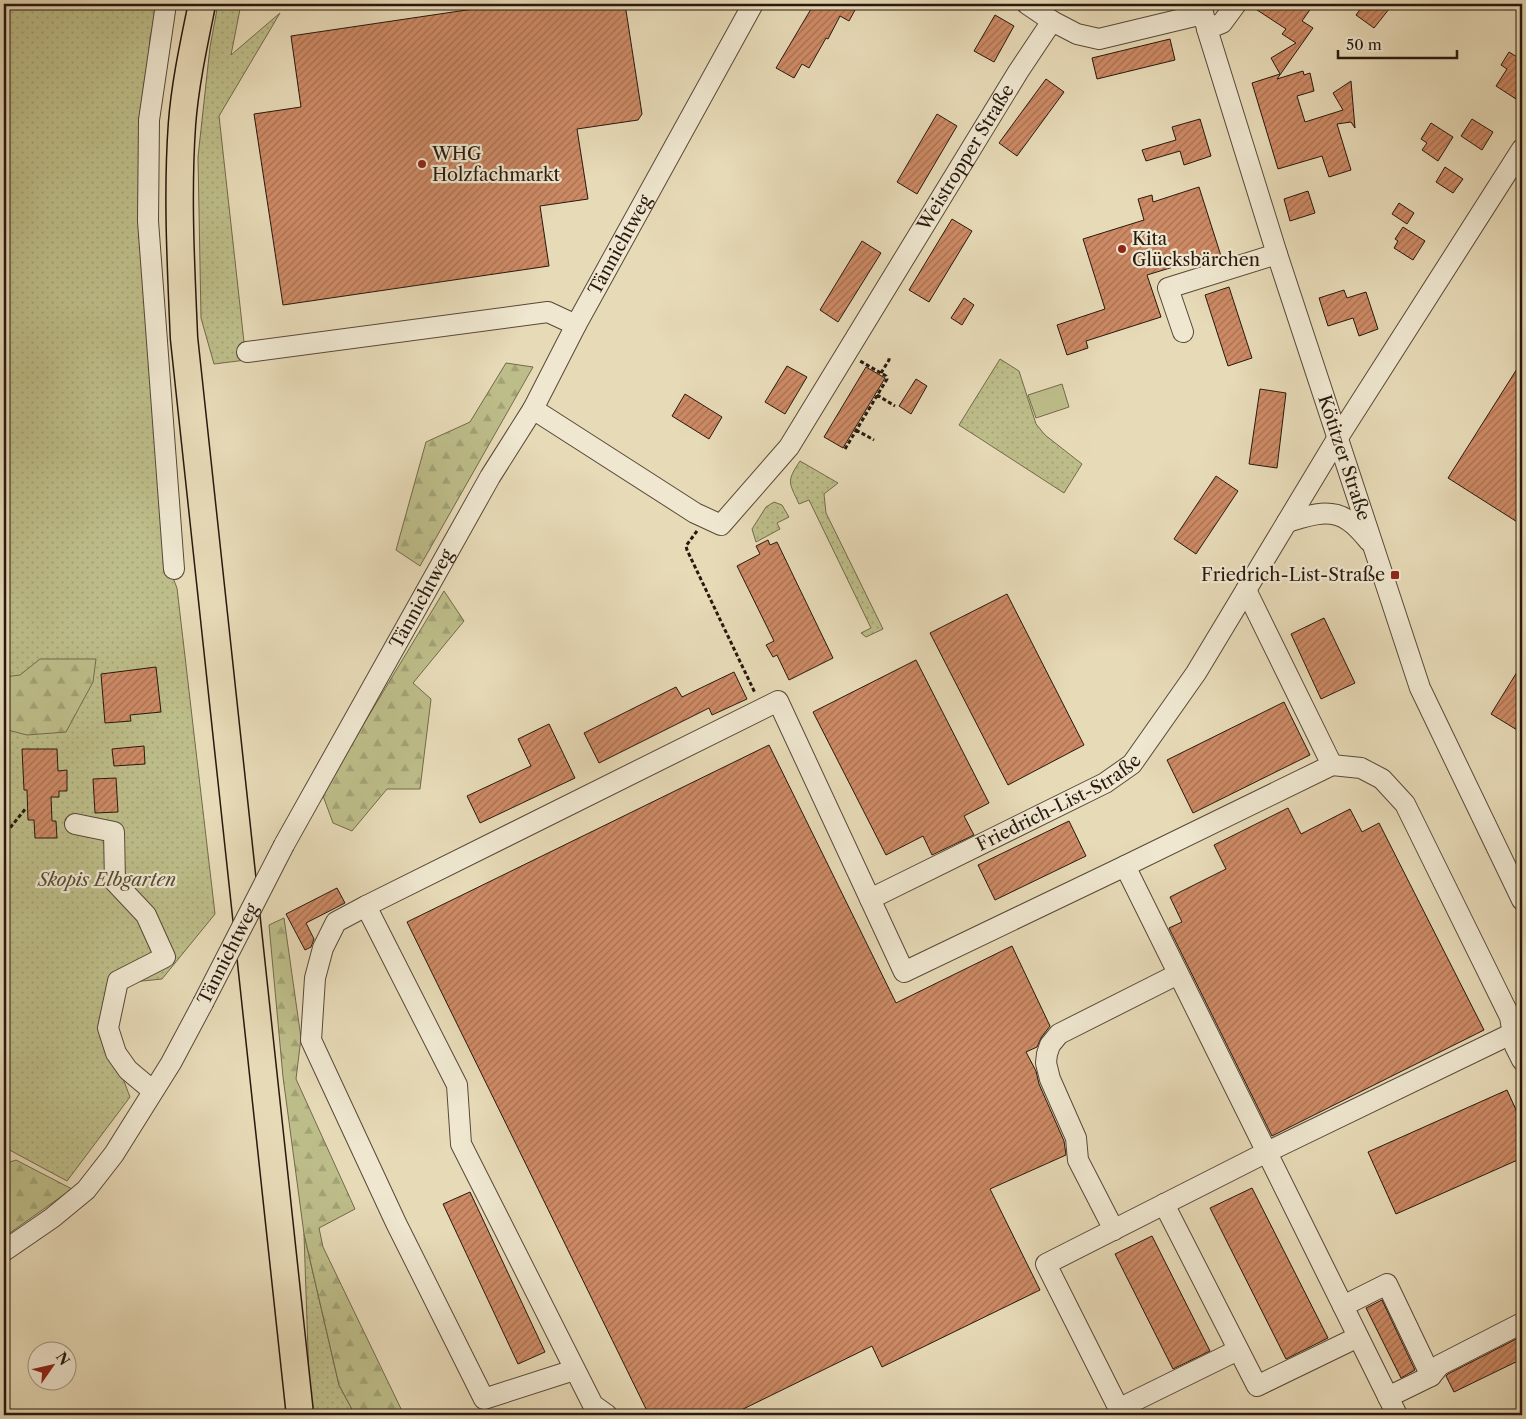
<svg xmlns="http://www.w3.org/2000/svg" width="1526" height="1419" font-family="'Libre Caslon Text',serif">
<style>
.grass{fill:url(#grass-dots);stroke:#726a4c}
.forest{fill:url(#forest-firs);stroke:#726a4c}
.garden{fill:#bdbd89;stroke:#726a4c}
.building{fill:url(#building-hatch);stroke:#28180e}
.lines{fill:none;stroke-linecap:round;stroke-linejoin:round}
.minor-casing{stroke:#584838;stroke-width:22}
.major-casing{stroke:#28180e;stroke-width:29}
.path{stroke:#28180e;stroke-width:3;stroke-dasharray:4 2.5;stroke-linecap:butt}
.minor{stroke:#efe7d0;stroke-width:20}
.major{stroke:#e7dab7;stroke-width:26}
.minor-bridge-casing{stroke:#584838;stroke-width:22;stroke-linecap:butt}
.minor-bridge{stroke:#efe7d0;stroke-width:20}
.poi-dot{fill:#8f2418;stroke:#efe7d0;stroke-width:2}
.labels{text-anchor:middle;stroke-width:4.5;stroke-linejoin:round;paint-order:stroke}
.poi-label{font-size:18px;fill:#28180e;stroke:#efe7d0;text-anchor:start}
.street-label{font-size:18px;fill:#28180e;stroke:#efe7d0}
.park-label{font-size:18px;font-style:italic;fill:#554a33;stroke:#efe7d0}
</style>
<defs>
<pattern id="grass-dots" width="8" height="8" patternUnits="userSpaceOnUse" patternTransform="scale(1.25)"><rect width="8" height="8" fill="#bdbd89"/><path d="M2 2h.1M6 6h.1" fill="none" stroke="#a2a275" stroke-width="1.8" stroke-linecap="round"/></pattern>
<pattern id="forest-firs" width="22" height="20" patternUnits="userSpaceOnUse" patternTransform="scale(1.25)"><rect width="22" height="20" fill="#bdbd89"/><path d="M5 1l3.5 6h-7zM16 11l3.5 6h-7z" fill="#a2a275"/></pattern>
<pattern id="building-hatch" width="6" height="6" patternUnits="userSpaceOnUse" patternTransform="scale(1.25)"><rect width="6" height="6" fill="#cd8a65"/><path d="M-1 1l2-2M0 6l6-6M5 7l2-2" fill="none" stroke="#a67052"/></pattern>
</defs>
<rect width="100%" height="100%" fill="#e7dab7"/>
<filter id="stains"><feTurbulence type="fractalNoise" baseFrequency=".004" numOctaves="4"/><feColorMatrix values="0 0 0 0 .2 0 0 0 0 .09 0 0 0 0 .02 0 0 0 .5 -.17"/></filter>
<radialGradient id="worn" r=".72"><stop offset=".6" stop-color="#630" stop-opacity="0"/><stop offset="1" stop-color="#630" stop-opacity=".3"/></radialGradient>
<path class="grass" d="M4,4H158L150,38L146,102L164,555L177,588L215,914L162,979L123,983L116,1035L122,1076L130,1097L67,1181L4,1147Z
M218,4H241L231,55L280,13L219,116L246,360L214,364L201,318L198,157L210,47Z
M1000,359L1019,371L1036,424L1045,435L1082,464L1064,493L959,425Z
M800,461L838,483L824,494L826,513L883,629L866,637L861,633L871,628L809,500L799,504C789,482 786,482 800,461Z
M774,502L782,505L789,517L777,523L780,529L756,542L752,529L766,507Z
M304,1234L339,1385L355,1415H314L309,1380Z"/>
<path class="forest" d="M506,363L533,367L420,566L396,550L426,442L470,422Z
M444,591L464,621L413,683L431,699L420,789H387L352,831L333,823L322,793Z
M40,659H96L93,682L66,732L27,735L4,729V677L20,675Z
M284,918L301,1038L296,1079L355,1209L319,1228L323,1247L404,1415H355L339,1385L304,1234L283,1077L269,925Z
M16,1160L72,1189L4,1237V1164Z"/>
<path class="garden" d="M1062,384L1069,407L1036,418L1028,395Z"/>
<path class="building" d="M507,4H625L642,114L638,120L577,129L588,199L540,206L549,266L283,305L254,114L301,107L291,36Z
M814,4H847L855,10L849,21L840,16L828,39L826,38L809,68L802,64L794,78L776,68Z
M1248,4H1314L1302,21L1313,28L1277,79L1303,71L1304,75L1310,73L1314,91L1297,96L1305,122L1343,110L1333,93L1351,81L1355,128L1351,122L1337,124L1351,170L1329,177L1322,156L1278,169L1252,83L1280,74L1271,58L1296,43L1282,34L1286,29Z
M1364,4H1393L1374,28L1356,15Z
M995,15L1014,26L994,62L974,51Z
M1170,39L1175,60L1097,79L1092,58Z
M1509,52L1522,60V89L1516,99L1496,86L1507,69L1501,65Z
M1046,79L1064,92L1017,156L999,143Z
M937,114L957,126L917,194L897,182Z
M1200,119L1211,156L1184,165L1180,151L1146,161L1142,150L1176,140L1172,127Z
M1472,119L1493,132L1482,150L1461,136Z
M1431,123L1453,137L1438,161L1422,150L1427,143L1421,139Z
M1445,167L1463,179L1453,193L1436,182Z
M1199,187L1222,259L1198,266L1196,260L1147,275L1161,317L1086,341L1088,348L1067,355L1057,325L1105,309L1083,239L1144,220L1138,199L1152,195L1153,202Z
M1308,191L1315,213L1290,221L1284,199Z
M1399,203L1414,213L1407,224L1392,214Z
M952,219L972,231L929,302L909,290Z
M1403,227L1425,241L1413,260L1394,248L1398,241L1395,239Z
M862,241L881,253L838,322L820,310Z
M1229,287L1252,358L1228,366L1205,295Z
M1344,290L1347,298L1366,292L1378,329L1359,336L1353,318L1328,326L1319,298Z
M964,298L974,305L962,325L951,318Z
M1522,361V525L1448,478Z
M787,366L807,377L785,414L765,402Z
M866,367L885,378L843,448L824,437Z
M916,379L927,386L911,414L899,406Z
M1260,389L1286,393L1277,468L1249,464Z
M685,394L722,417L709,439L672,416Z
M1216,476L1238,491L1196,554L1174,539Z
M768,540L770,545L777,542L833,658L789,680L777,655L773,657L766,645L774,641L737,566L760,554L756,546Z
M1007,594L1084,745L1008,785L930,633Z
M1324,618L1355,683L1321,699L1291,634Z
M916,660L989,803L964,816L974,835L932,855L923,836L886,855L813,712Z
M1522,664V733L1491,714Z
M156,667L161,712L130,715L131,721L105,723L101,674Z
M734,672L747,699L712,715L709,708L599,763L584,733L676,687L682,697Z
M1284,702L1310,755L1193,813L1167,760Z
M549,724L575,778L480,823L467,796L531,766L518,739Z
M769,745L896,1003L1012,946L1050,1026L1041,1038L1037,1047L1026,1052L1036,1071L1039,1084L1064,1141L1066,1155L990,1189L1040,1290L882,1367L872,1346L731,1415H649L407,922Z
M144,746L145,764L114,766L112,749Z
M22,749H57L58,771L67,770V791H59V797H51L52,821H56L57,838H35L34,820H28L27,790H24Z
M116,778L118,812L95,813L93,779Z
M1288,808L1301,834L1350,809L1362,832L1379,823L1484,1030L1272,1136L1169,928L1182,922L1170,897L1226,869L1214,845Z
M1069,821L1086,856L995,900L978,865Z
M337,888L345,903L306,923L314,939L311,947L305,950L286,914Z
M1507,1090L1522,1123V1158L1396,1214L1368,1152Z
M1252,1188L1328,1338L1286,1359L1210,1208Z
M470,1192L545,1352L518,1364L443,1204Z
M1152,1236L1210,1351L1173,1369L1115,1254Z
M1382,1300L1415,1370L1401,1378L1366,1308Z
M1522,1336V1359L1454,1392L1446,1376L1448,1374Z"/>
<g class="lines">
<defs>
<g id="minor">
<path d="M166,4L149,120L148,221L174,569"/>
<path d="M1027,4L1052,21"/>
<path id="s1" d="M1201,4L1207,29L1277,254L1420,688L1522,900"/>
<path d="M1207,29L1222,23L1236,4"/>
<path d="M1183,332L1168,288L1277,254"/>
<path d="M247,352L548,312L576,325"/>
<path id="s2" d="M533,409L695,513L721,525L789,447L1018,72L1052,21L1077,34L1099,39L1203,14"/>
<path d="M1287,522C1307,516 1330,507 1349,521C1357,526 1363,534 1369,541"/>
<path d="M1332,765L1361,768L1382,779L1405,804L1510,1017L1515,1046L1522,1060"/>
<path d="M75,824L114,832L115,882L146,915L165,957L118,981L108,1028L116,1053L128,1070L153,1091"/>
<path id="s3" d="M284,845L490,477L533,409L576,325L753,4"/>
<path d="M1125,866L1332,765L1246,590"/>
<path id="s4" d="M870,899L1105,783L1132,764L1196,673L1337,439L1522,149"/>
<path d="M366,906L457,1085L461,1144L593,1405L607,1415"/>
<path d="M1164,1204L1257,1386L1358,1337"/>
<path d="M1114,1230L1078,1160L1076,1138L1050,1079L1046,1063L1047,1054L1050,1045L1059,1034L1178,974"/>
<path d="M4,1251L52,1218L86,1190L114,1154L171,1063L203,1003"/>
<path d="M1343,1306L1387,1284L1431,1376"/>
<path d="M574,1370L484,1399L396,1223L311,1040L315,978L323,948L336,922L366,906L778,701L904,972L1125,866L1397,1415"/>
<path d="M1388,1397L1431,1376L1440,1365L1522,1323"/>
<path d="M1118,1409L1238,1350"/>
<path d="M1122,1415L1046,1264L1267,1152L1513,1033"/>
</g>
<path id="major" d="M202,4C194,43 185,84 182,124C177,195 181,267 184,338L300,1415"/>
</defs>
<use href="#minor" class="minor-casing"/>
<use href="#major" class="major-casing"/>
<path class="path" d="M881,373L889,360V356
M877,395L895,406
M856,430L874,440
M845,449L887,379L886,376L860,361
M697,531L686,546L687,550L755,693
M4,827L10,828L26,808"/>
<use href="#minor" class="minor"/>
<use href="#major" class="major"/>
<defs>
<g id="minor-bridge">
<path id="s5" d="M203,1003L284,845"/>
</g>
</defs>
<use href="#minor-bridge" class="minor-bridge-casing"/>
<use href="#minor-bridge" class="minor-bridge"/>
</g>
<g class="poi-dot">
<circle cx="422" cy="164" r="5"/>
<circle cx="1122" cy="249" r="5"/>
<rect x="1390" y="570" width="10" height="10" rx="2.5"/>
</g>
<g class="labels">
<g class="poi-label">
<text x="432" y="160">WHG<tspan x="432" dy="21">Holzfachmarkt</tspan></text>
<text x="1132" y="245">Kita<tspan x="1132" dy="21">Glücksbärchen</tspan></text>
<text x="1385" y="581" text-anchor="end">Friedrich-List-Straße</text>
</g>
<g class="street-label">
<text dy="6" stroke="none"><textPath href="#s2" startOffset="664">Weistropper Straße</textPath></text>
<text dy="6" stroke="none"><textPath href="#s3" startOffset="688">Tännichtweg</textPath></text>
<text dy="6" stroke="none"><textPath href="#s1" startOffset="476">Kötitzer Straße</textPath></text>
<text dy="6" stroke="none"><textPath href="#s3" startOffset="282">Tännichtweg</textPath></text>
<text dy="6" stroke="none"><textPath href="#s4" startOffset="212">Friedrich-List-Straße</textPath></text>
<text dy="6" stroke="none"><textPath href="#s5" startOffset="55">Tännichtweg</textPath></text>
</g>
<g class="park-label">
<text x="107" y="886">Skopis Elbgarten</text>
</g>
</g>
<rect width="1526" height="1419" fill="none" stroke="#e7dab7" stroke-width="20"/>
<rect x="5" y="5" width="1516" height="1409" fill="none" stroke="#28180e" stroke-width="2.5"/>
<rect x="10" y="10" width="1506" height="1399" fill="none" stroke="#28180e"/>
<g transform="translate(52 1366) rotate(56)"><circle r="24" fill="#efe7d0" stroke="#9f9482"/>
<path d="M0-4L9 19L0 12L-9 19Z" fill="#8f2418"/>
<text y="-8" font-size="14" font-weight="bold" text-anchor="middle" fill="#28180e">N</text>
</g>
<path d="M1338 50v8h119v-8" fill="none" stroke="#28180e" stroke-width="2.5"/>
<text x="1346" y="50" font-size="15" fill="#28180e" stroke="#efe7d0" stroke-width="4" paint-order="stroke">50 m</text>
<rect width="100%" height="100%" filter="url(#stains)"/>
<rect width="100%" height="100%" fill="url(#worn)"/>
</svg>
